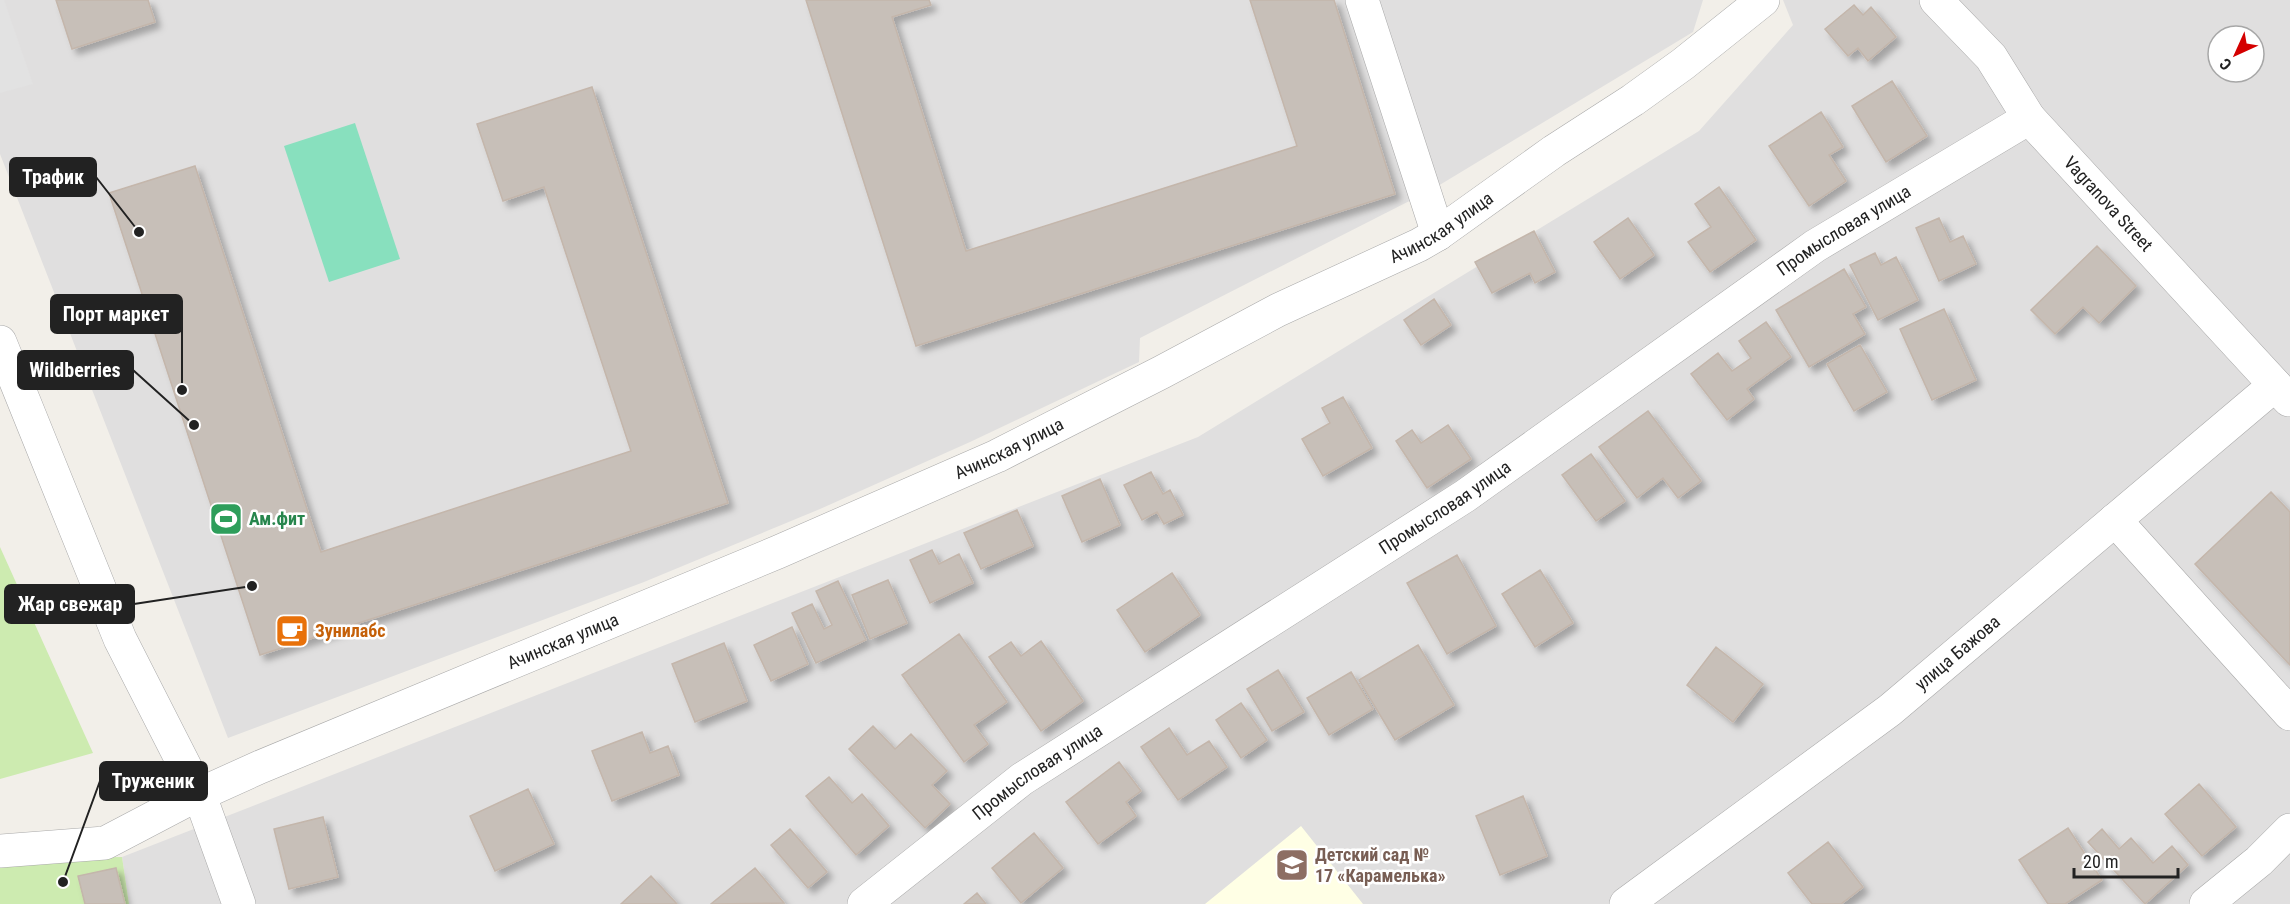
<svg xmlns="http://www.w3.org/2000/svg" width="2290" height="904" font-family="'Roboto Condensed',sans-serif">
<style>
.residential{fill:#e0dfdf;fill-rule:evenodd}
.education{fill:#ffffe5}
.grass{fill:#cdebb0}
.pitch{fill:#88e0be}
.parking{fill:#e2e2e2}
.building{fill:#c7bfb8;stroke:#c4b6ab;stroke-width:1.5;filter:url(#shadow)}
.lines{fill:none;stroke-linecap:round;stroke-linejoin:round}
.minor-casing{stroke:#a9a9a9;stroke-width:34}
.minor{stroke:#fff;stroke-width:33}
.labels{text-anchor:middle;stroke-width:5;stroke-linejoin:round;paint-order:stroke}
.street-label{font-size:18px;fill:#222;stroke:#fff}
.leisure-label{font-size:18px;font-weight:bold;fill:#27864d;stroke:#fff;text-anchor:start}
.food-label{font-size:18px;font-weight:bold;fill:#c56008;stroke:#fff;text-anchor:start}
.education-label{font-size:18px;font-weight:bold;fill:#785e54;stroke:#fff;text-anchor:start}
.leader{fill:none;stroke:#222;stroke-width:2}
.callout-dot{fill:#222;stroke:#fff;stroke-width:2}
.callout{fill:#222;stroke:#222;stroke-width:2}
.callout-label{font-size:20px;text-anchor:middle;font-weight:bold;fill:#fff}
</style>
<defs>
<filter id="shadow"><feDropShadow dx="5.5" dy="5.5" stdDeviation="3" flood-color="#0004"/></filter>
</defs>
<rect width="100%" height="100%" fill="#f2efe9"/>
<path class="residential" d="M0,0H1703L1693,32L1433,189L1140,338L1139,362L970,442L820,509L644,582L228,738L0,154Z
M1783,0H2290V904H129L122,857L1198,437L1699,131L1793,25ZM2218,36H2254V72H2218Z"/>
<path class="education" d="M1301,826L1363,904H1205Z"/>
<path class="grass" d="M0,547L93,753L0,779Z
M122,857L129,904H0V859Z"/>
<path class="pitch" d="M355,123L400,259L329,282L284,146Z"/>
<path class="parking" d="M0,0H4L33,84L0,93Z"/>
<path class="building" d="M56,0H148L155,22L72,49Z
M806,0H929L931,5L892,17L966,251L1297,146L1250,0H1334L1395,194L916,346Z
M1854,5L1863,15L1871,7L1896,37L1868,61L1858,48L1848,56L1825,29Z
M1892,81L1927,136L1886,162L1852,106Z
M592,87L728,503L260,655L109,193L195,166L321,552L631,451L544,187L503,201L477,124Z
M1821,112L1843,147L1829,155L1846,181L1809,206L1769,146Z
M1719,187L1756,240L1710,272L1688,242L1711,227L1695,204Z
M1628,218L1654,255L1620,279L1594,242Z
M1939,218L1950,242L1963,236L1976,264L1939,281L1916,228Z
M1534,231L1555,272L1535,283L1530,273L1492,293L1475,262Z
M2097,246L2136,286L2099,323L2083,307L2055,334L2031,310Z
M1875,253L1881,265L1896,257L1918,300L1878,320L1850,265Z
M1844,269L1866,307L1853,314L1865,334L1809,367L1776,310Z
M1434,299L1451,325L1421,345L1404,320Z
M1944,309L1976,380L1932,400L1900,329Z
M1766,322L1791,357L1747,389L1754,399L1727,420L1691,374L1718,353L1732,371L1751,358L1739,341Z
M1860,345L1887,392L1854,411L1827,364Z
M1343,397L1372,448L1323,476L1302,439L1330,423L1322,408Z
M1648,411L1701,481L1678,498L1663,478L1637,498L1599,447Z
M1448,425L1471,459L1427,488L1396,441L1412,430L1421,443Z
M1591,454L1625,501L1596,521L1562,475Z
M1151,472L1163,494L1170,490L1183,515L1164,524L1157,512L1142,520L1124,485Z
M1100,479L1120,525L1082,542L1062,496Z
M2271,492L2290,512V665L2195,564Z
M1017,510L1033,546L981,569L964,533Z
M932,550L939,564L959,554L973,583L930,603L910,560Z
M1457,555L1496,626L1447,654L1407,583Z
M1540,570L1573,623L1535,647L1502,594Z
M1172,573L1200,615L1145,652L1117,610Z
M888,580L907,623L870,639L852,595Z
M838,581L866,640L816,663L792,613L812,604L824,629L832,625L816,591Z
M792,627L808,664L771,681L754,645Z
M959,634L1007,702L974,725L988,744L964,762L902,675Z
M1041,641L1083,701L1041,731L989,657L1011,642L1021,656Z
M724,643L747,701L695,722L672,664Z
M1418,645L1454,705L1395,740L1359,680Z
M1716,647L1763,684L1733,722L1687,685Z
M1278,670L1304,712L1272,731L1247,689Z
M1351,672L1373,709L1329,735L1307,698Z
M1241,703L1267,740L1241,758L1216,720Z
M873,726L895,749L911,734L947,771L932,785L950,804L925,828L849,749Z
M1169,728L1187,755L1209,741L1227,767L1178,800L1141,747Z
M642,732L650,753L668,746L679,775L612,801L592,751Z
M1119,762L1141,791L1126,802L1136,816L1098,844L1066,802Z
M829,777L852,803L862,794L889,826L856,855L806,796Z
M2199,784L2236,827L2202,856L2165,814Z
M528,789L554,844L495,871L470,816Z
M1523,796L1547,856L1500,875L1476,816Z
M323,817L338,877L289,889L274,829Z
M2068,828L2102,880L2065,904H2048L2019,860Z
M790,829L827,872L808,888L771,845Z
M2102,829L2119,849L2131,838L2153,863L2172,846L2188,865L2145,904L2088,842Z
M1034,833L1063,868L1021,903L992,868Z
M1828,842L1863,887L1841,904H1812L1788,873Z
M116,868L125,904H85L78,876Z
M755,868L784,903L711,904Z
M651,876L677,904H621Z
M977,893L986,904H964Z"/>
<g class="lines">
<defs>
<g id="minor">
<path d="M1362,0L1438,234"/>
<path id="s1" d="M1936,0L1991,57L2029,118L2289,400"/>
<path d="M0,342L120,639L200,796L239,904"/>
<path d="M2115,520L2290,714"/>
<path id="s2" d="M0,851L105,843L187,800L260,767L778,552L997,456L1162,372L1278,310L1419,245L1438,234L1554,151L1633,100L1683,64L1763,0"/>
<path id="s3" d="M864,904L1022,779L1465,496L1815,246L2029,118"/>
<path id="s4" d="M1626,904L1890,710L2275,385"/>
<path d="M2206,904L2259,861L2290,830"/>
</g>
</defs>
<use href="#minor" class="minor-casing"/>
<use href="#minor" class="minor"/>
</g>
<defs>
<symbol id="stadium-square" viewBox="-11 -11 22 22"><rect x="-9" y="-9" width="18" height="18" rx="4" fill="#2e9e5b" stroke="#fff"/><path d="M0-5a6.5 5 0 1 0 0 10a6.5 5 0 1 0 0-10ZM-3.5-1.8h7v3.6h-7Z" fill="#fff"/></symbol>
<symbol id="cafe-square" viewBox="-11 -11 22 22"><rect x="-9" y="-9" width="18" height="18" rx="4" fill="#e8710a" stroke="#fff"/><path d="M-5.5-4.5H6V0H3Q3 3.5 0 3.5H-2.5Q-5.5 3.5-5.5 0ZM3-3.2v2h1.7v-2ZM-6 4.5H4V6H-6Z" fill="#fff"/></symbol>
<symbol id="school-square" viewBox="-11 -11 22 22"><rect x="-9" y="-9" width="18" height="18" rx="4" fill="#8d6e63" stroke="#fff"/><path d="M0-5L7-2L0 1L-7-2ZM-4 1L0 2.5L4 1V4Q0 6-4 4Z" fill="#fff"/></symbol>
</defs>
<g fill-rule="evenodd">
<use href="#stadium-square" x="207" y="500" width="38" height="38"/>
<use href="#cafe-square" x="273" y="612" width="38" height="38"/>
<use href="#school-square" x="1273" y="846" width="38" height="38"/>
</g>
<g class="labels">
<g class="street-label">
<text dy="6" stroke="none"><textPath href="#s1" startOffset="268">Vagranova Street</textPath></text>
<text dy="6" stroke="none"><textPath href="#s2" startOffset="1578">Ачинская улица</textPath></text>
<text dy="6" stroke="none"><textPath href="#s3" startOffset="1190">Промысловая улица</textPath></text>
<text dy="6" stroke="none"><textPath href="#s2" startOffset="1092">Ачинская улица</textPath></text>
<text dy="6" stroke="none"><textPath href="#s3" startOffset="704">Промысловая улица</textPath></text>
<text dy="6" stroke="none"><textPath href="#s2" startOffset="606">Ачинская улица</textPath></text>
<text dy="6" stroke="none"><textPath href="#s4" startOffset="416">улица Бажова</textPath></text>
<text dy="6" stroke="none"><textPath href="#s3" startOffset="218">Промысловая улица</textPath></text>
</g>
<g class="leisure-label">
<text x="249" y="525">Ам.фит</text>
</g>
<g class="food-label">
<text x="315" y="637">Зунилабс</text>
</g>
<g class="education-label">
<text x="1315" y="861">Детский сад №<tspan x="1315" dy="21">17 «Карамелька»</tspan></text>
</g>
</g>
<path class="leader" d="M139 232L96 177M182 390L182 314M194 425L133 370M252 586L134 604M63 882L100 781"/>
<g class="callout-dot">
<circle cx="139" cy="232" r="6"/>
<circle cx="182" cy="390" r="6"/>
<circle cx="194" cy="425" r="6"/>
<circle cx="252" cy="586" r="6"/>
<circle cx="63" cy="882" r="6"/>
</g>
<g class="callout">
<rect x="10" y="158" width="86" height="38" rx="6"/>
<rect x="51" y="295" width="131" height="38" rx="6"/>
<rect x="18" y="351" width="115" height="38" rx="6"/>
<rect x="5" y="585" width="129" height="38" rx="6"/>
<rect x="100" y="762" width="107" height="38" rx="6"/>
</g>
<g class="callout-label">
<text x="53" y="184">Трафик</text>
<text x="116" y="321">Порт маркет</text>
<text x="75" y="377">Wildberries</text>
<text x="70" y="611">Жар свежар</text>
<text x="153" y="788">Труженик</text>
</g>
<g transform="translate(2236 54) rotate(225)"><circle r="28" fill="#ffffff" stroke="#a7a7a7" stroke-width="1.5"/>
<path d="M0-4.5L10 22L0 15L-10 22Z" fill="#d40000"/>
<text y="-9" font-size="16" font-weight="bold" text-anchor="middle" fill="#222222">С</text>
</g>
<path d="M2074 868v9h104v-9" fill="none" stroke="#222222" stroke-width="3"/>
<text x="2083" y="868" font-size="18" fill="#222222" stroke="#ffffff" stroke-width="4.5" paint-order="stroke">20 m</text>
</svg>
